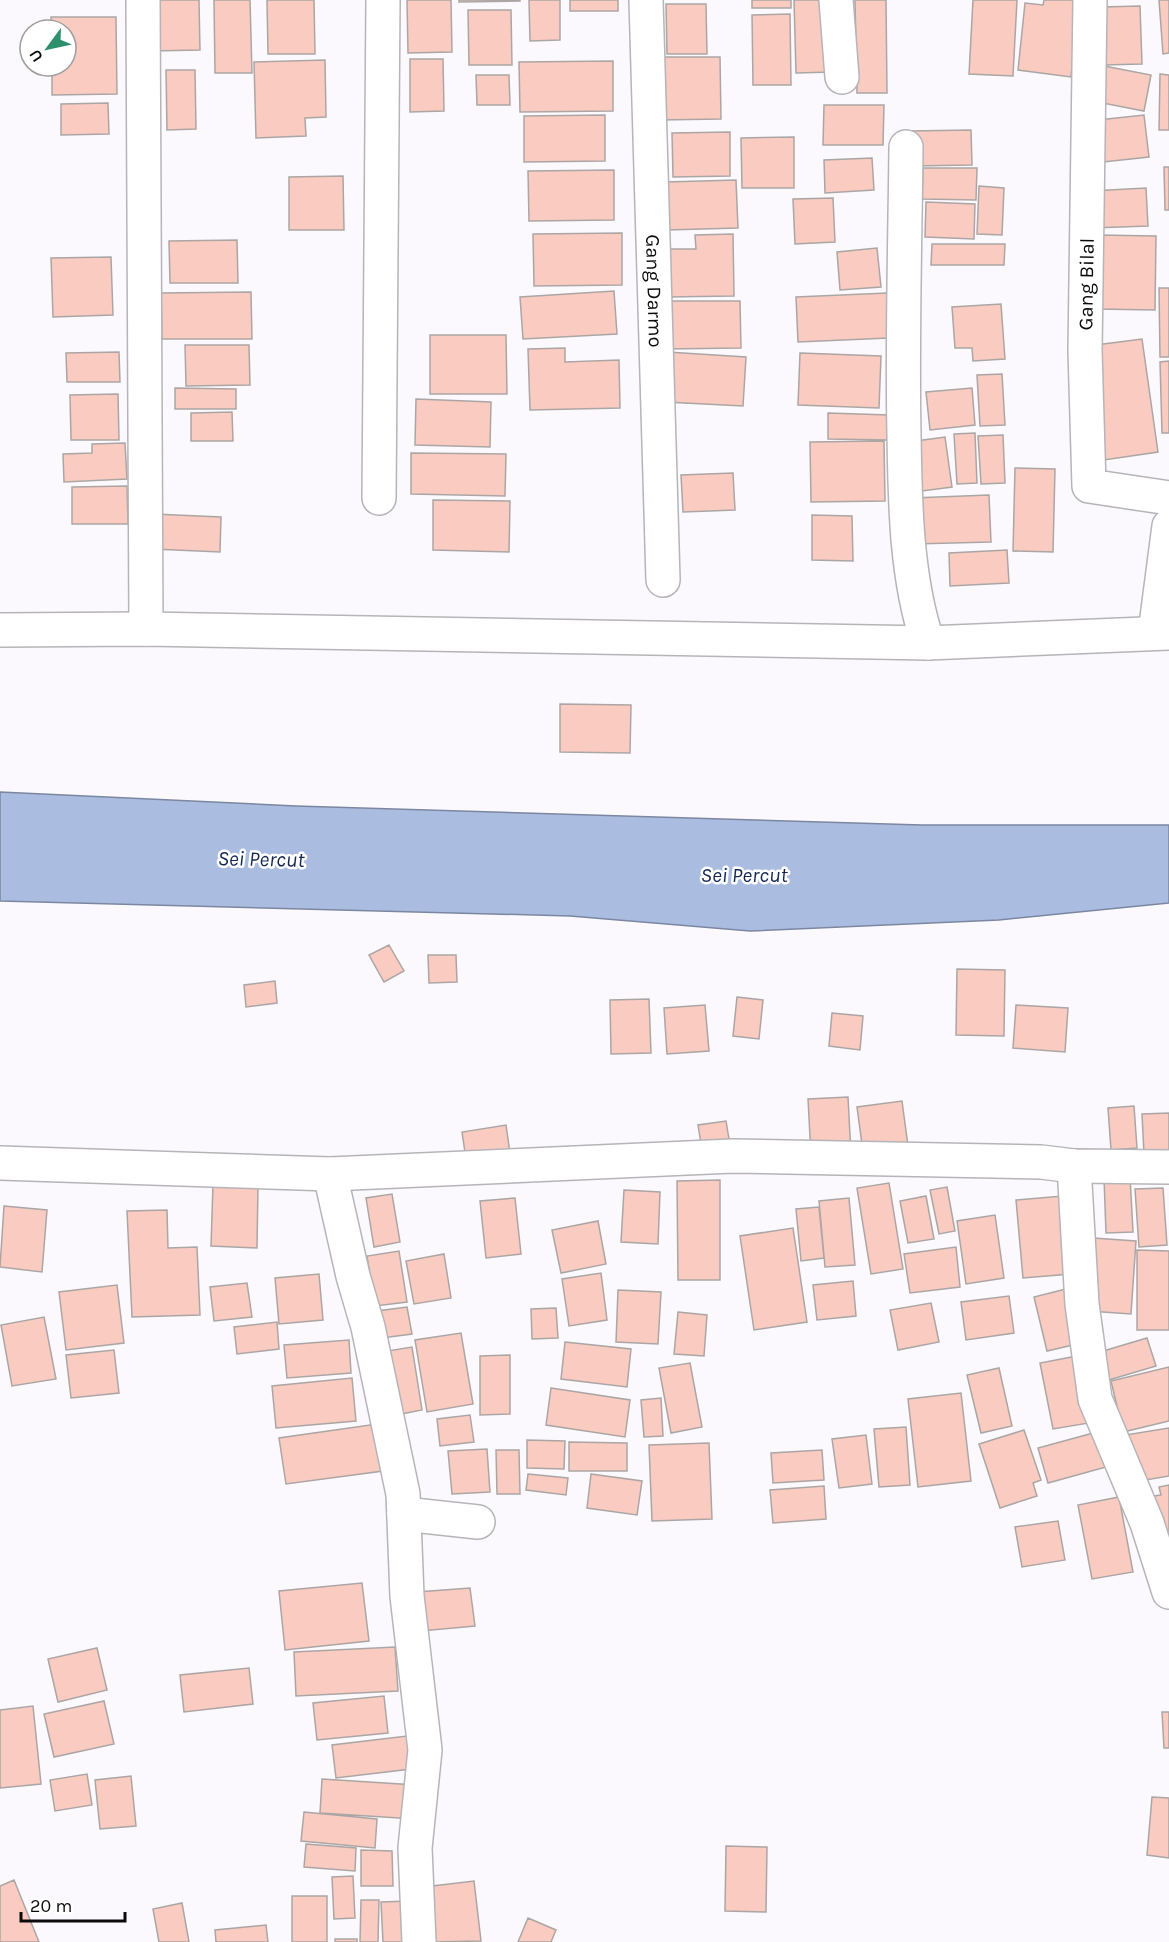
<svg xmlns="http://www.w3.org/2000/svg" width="1169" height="1942" font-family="Karla,sans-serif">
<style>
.water{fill:#aabce0;stroke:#7b87a0;stroke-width:1.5}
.building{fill:#facbc1;stroke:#aba6a4;stroke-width:1.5}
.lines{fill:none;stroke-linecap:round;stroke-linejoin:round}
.street-casing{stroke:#b6b4b8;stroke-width:36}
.street{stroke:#fff;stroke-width:33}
.labels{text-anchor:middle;stroke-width:5;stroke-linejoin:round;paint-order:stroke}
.street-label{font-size:20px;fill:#0c0b0c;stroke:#fff}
.water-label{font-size:21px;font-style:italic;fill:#142754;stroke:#fff}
</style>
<rect width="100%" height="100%" fill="#fcf9fe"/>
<path class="water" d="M0,792L296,806L922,825H1169V903L999,920L750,931L570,916L0,901Z"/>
<path class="building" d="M150,0H199L200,50L151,51Z
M214,0H250L252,73H215Z
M267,0H314L315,54H268Z
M407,0H451L452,52L408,53Z
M459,0H520V1L459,2Z
M529,0H560V40L530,41Z
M570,0H618V11H570Z
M752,0H791V8H752Z
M794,0H830L832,72L796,73Z
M855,0H886L887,93H857Z
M973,0H1017L1013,76L969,74Z
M1044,0H1084L1074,45L1071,77L1018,70L1025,3L1043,5Z
M1159,0H1169V53L1163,54Z
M666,4H706L707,54H667Z
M1140,6L1142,64L1104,65L1102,7Z
M468,10H511L512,65H469Z
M790,14L791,85H753L752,15Z
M51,17H116L117,94L52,95V66H66V30H52Z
M658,57H720L721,119L659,120Z
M410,59H443L444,111L410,112Z
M325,60L326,117L305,118L306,136L256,138L254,62Z
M613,61V111L520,112L519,62Z
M1099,65L1151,75L1144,111L1092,101Z
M166,70H195L196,129L167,130Z
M1160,74L1169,75V130H1159Z
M476,75H509L510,105H477Z
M108,103L109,134L61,135V104Z
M824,105H884L883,145H823Z
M605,115V161L524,162V116Z
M1144,115L1149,157L1094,163L1089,121Z
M971,130L972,165L911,166L909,131Z
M730,132V176L673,177L672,133Z
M794,137V188H742L741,138Z
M872,158L874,190L825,193L824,160Z
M1164,167H1169V210H1165Z
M923,168H977L976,200L922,199Z
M614,170V220L529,221L528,171Z
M343,176L344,230H289V177Z
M736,180L738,228L667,230L666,182Z
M979,186L1004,188L1002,235L977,234Z
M1146,188L1148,226L1092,228L1091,191Z
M833,198L835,242L795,244L793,199Z
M926,202L975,204L974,239L925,237Z
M622,233V285L534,286L533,234Z
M733,234L734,296L665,297L664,249H696L695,235Z
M1097,235L1156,236L1155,310L1097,309Z
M237,240L238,283H170L169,241Z
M932,244H1005L1004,265H931Z
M877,248L881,287L840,290L837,252Z
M111,257L113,315L53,317L51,258Z
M1159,288H1169V357H1160Z
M614,291L617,334L523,339L520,297Z
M251,292L252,339H162L161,293Z
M887,293L889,338L798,342L796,297Z
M664,301H740L741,348L664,349Z
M1001,304L1005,359L973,361L972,348H955L952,307Z
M430,335H506L507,394H430Z
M1142,339L1158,452L1104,460L1088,346Z
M185,345H249L250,385L186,386Z
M565,348V362L619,360L620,408L530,410L528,349Z
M119,352L120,382H67L66,353Z
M667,352L746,357L743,406L665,402Z
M800,353L881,356L879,408L798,405Z
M1169,361V433H1162L1160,362Z
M1002,374L1005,425L980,426L977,375Z
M175,388L236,389V409H175Z
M972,388L975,425L930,430L926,392Z
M118,394L119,440H71L70,395Z
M416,399L491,402L490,447L415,445Z
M232,412L233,441H191V413Z
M828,413L889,415V440L828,439Z
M975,433L977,483L957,484L954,434Z
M1003,435L1005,483L981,484L978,436Z
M945,437L952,487L922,491L916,441Z
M884,441L885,501L811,502L810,442Z
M125,443L127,479L64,482L63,454L92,453V444Z
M411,453L506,454L505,496L411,494Z
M1015,468L1055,469L1053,552L1013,551Z
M733,473L735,510L683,512L681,475Z
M127,486L128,524H72V487Z
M989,495L991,542L914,544L912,498Z
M433,500L510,501L509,552L433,550Z
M154,514L221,517L220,552L153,549Z
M812,515L852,516L853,561L812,560Z
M1007,550L1009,583L950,586L949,553Z
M560,704L631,705L630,753L560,752Z
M389,945L404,971L384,982L369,955Z
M428,955H456L457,982L429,983Z
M957,969L1005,970L1004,1036L956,1035Z
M275,981L277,1003L246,1007L244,985Z
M737,997L763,1000L759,1039L733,1036Z
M649,999L651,1053L611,1054L610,1000Z
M705,1005L709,1051L667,1054L664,1008Z
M1016,1005L1068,1008L1065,1052L1013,1048Z
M832,1013L863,1016L860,1050L829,1046Z
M848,1097L851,1154L811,1156L808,1099Z
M902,1101L908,1146L863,1152L857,1107Z
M1134,1106L1137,1148L1111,1150L1108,1108Z
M1169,1113V1152L1144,1154L1142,1114Z
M726,1121L730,1145L702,1150L698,1125Z
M506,1125L510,1153L466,1159L462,1132Z
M1130,1176L1133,1232L1106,1233L1104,1178Z
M720,1180V1280H678L677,1181Z
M889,1183L903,1269L871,1274L857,1188Z
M213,1184L258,1185L257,1248L211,1246Z
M947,1187L955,1231L939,1234L930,1190Z
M1163,1188L1167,1245L1139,1247L1135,1189Z
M624,1190L660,1192L658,1244L621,1242Z
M392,1194L400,1242L374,1247L366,1198Z
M926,1196L934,1239L908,1243L900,1201Z
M1063,1196L1071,1274L1023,1278L1016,1200Z
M515,1198L521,1254L486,1258L480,1201Z
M849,1198L855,1265L825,1267L819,1201Z
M4,1206L47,1210L42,1272L0,1267Z
M819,1207L824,1258L801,1261L796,1209Z
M167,1210L168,1248L197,1247L200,1315L132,1317L127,1211Z
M995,1215L1004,1278L966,1284L957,1221Z
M598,1221L606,1264L561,1273L552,1230Z
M793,1228L807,1322L754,1330L740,1236Z
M1093,1238L1136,1241L1131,1314L1089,1311Z
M956,1247L960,1287L910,1293L904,1254Z
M1137,1250L1169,1251V1330H1137Z
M399,1251L407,1302L375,1306L367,1256Z
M444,1254L451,1298L414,1304L406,1261Z
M601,1273L607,1320L569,1326L562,1279Z
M319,1274L323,1320L279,1324L275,1278Z
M853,1281L856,1316L817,1320L813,1285Z
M247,1283L252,1317L214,1321L210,1287Z
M117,1285L124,1343L66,1350L59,1292Z
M1074,1287L1086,1342L1047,1351L1034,1297Z
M618,1290L661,1292L658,1344L616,1342Z
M1009,1296L1014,1333L966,1340L961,1302Z
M931,1303L939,1342L898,1350L890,1310Z
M407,1307L412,1334L382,1338L377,1311Z
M556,1308L558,1338L532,1339L531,1309Z
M678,1312L707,1315L704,1356L674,1354Z
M44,1317L56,1379L12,1386L1,1325Z
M277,1322L279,1349L237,1354L234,1327Z
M461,1333L473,1404L427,1412L415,1340Z
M1147,1338L1156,1366L1102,1382L1093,1354Z
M349,1340L351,1373L287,1378L284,1345Z
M565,1342L631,1349L627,1387L561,1379Z
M412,1347L422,1410L396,1415L387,1351Z
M114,1350L119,1393L71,1398L66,1355Z
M510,1355V1414L480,1415V1356Z
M1077,1356L1089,1423L1053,1429L1040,1363Z
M690,1363L702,1427L671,1433L659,1368Z
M1169,1367V1421L1123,1432L1111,1381Z
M999,1368L1012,1426L981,1433L967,1375Z
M352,1378L356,1421L276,1428L272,1386Z
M551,1388L630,1400L625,1437L546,1425Z
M961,1393L971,1481L918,1487L908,1399Z
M661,1398L663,1436L644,1437L641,1400Z
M470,1415L474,1442L440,1446L437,1419Z
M377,1424L383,1471L286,1484L279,1438Z
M906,1427L910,1485L879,1487L874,1429Z
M1169,1428V1476L1134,1482L1125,1435Z
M1024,1430L1041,1480L1033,1483L1037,1496L1000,1508L979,1444Z
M1097,1432L1106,1467L1048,1483L1038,1448Z
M866,1435L872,1484L839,1488L832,1439Z
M527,1440L565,1441L564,1469L527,1468Z
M569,1442L627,1443V1471H569Z
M709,1443L712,1519L652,1521L649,1445Z
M487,1449L490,1492L452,1494L448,1451Z
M496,1450H519L520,1494H497Z
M822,1450L824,1480L773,1483L771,1453Z
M528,1474L568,1478L566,1495L526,1490Z
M591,1474L642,1481L637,1515L587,1508Z
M1169,1485V1540L1148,1497L1161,1495L1159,1487Z
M824,1486L826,1519L773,1523L770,1490Z
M1119,1497L1133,1572L1092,1579L1078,1505Z
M1058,1521L1065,1560L1022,1567L1015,1527Z
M362,1583L369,1641L285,1650L279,1591Z
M470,1588L475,1626L421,1631L417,1592Z
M395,1647L398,1691L296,1696L294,1652Z
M97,1648L107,1690L58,1702L48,1659Z
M249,1668L253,1704L184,1712L180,1675Z
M384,1696L388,1733L317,1740L313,1703Z
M104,1701L114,1744L54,1757L44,1714Z
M33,1706L41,1784L0,1788V1710Z
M1162,1712H1169V1748H1164Z
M407,1736L411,1769L336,1778L332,1745Z
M87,1774L92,1805L55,1811L50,1780Z
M131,1776L136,1826L100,1829L95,1780Z
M322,1779L416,1785L415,1819L320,1813Z
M1152,1797L1169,1798V1858L1147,1855Z
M304,1812L377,1819L375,1848L301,1841Z
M306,1844L356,1848L355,1871L304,1867Z
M726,1846L767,1847L766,1912L725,1911Z
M361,1850L392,1851L393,1886H361Z
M353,1876L355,1918L334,1919L332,1877Z
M14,1880L39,1942H0V1886Z
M474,1881L481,1941L430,1942L424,1887Z
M292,1896H327V1942H292Z
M361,1900H379L378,1942H360Z
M408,1901L410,1942H383L381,1902Z
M182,1903L189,1942H159L153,1909Z
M528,1918L556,1930L551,1942H518Z
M266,1925L268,1942H216L215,1930Z
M335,1939H357V1942H335Z"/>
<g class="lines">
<defs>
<g id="street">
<path d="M143,0L146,629"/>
<path id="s1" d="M646,0L663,580"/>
<path d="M836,0L842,77"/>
<path d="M1090,0L1085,351L1089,486L1169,498"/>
<path d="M906,147C905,243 902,339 904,435C905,502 906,579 928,643"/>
<path d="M379,498L383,0"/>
<path d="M0,630L146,629L928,643L1169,633"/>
<path d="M1155,633L1169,526"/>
<path d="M0,1163L330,1174L732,1156L1041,1162L1074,1166L1169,1167"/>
<path d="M1074,1166L1082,1304L1095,1399L1147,1523L1169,1592"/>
<path d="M330,1174L353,1276L368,1327L403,1494L407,1596L425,1750L415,1848L419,1942"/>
<path d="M404,1514L478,1522"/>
</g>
</defs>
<use href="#street" class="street-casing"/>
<use href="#street" class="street"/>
</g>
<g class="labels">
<g class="street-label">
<text transform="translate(1086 284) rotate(-89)" y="7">Gang Bilal</text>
<text dy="7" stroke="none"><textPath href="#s1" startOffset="291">Gang Darmo</textPath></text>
</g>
<g class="water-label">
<text transform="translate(261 859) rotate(1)" y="7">Sei Percut</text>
<text x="744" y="882">Sei Percut</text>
</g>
</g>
<g transform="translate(48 48) rotate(237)"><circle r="28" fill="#ffffff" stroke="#9e9d9e" stroke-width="1.5"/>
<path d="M0-4.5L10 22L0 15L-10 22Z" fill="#2c906c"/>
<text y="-9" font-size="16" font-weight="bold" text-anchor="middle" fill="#0c0b0c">U</text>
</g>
<path d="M21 1912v9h104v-9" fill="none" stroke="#0c0b0c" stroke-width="3"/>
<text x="30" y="1912" font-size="18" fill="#0c0b0c" stroke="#ffffff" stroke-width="4.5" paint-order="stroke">20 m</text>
</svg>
